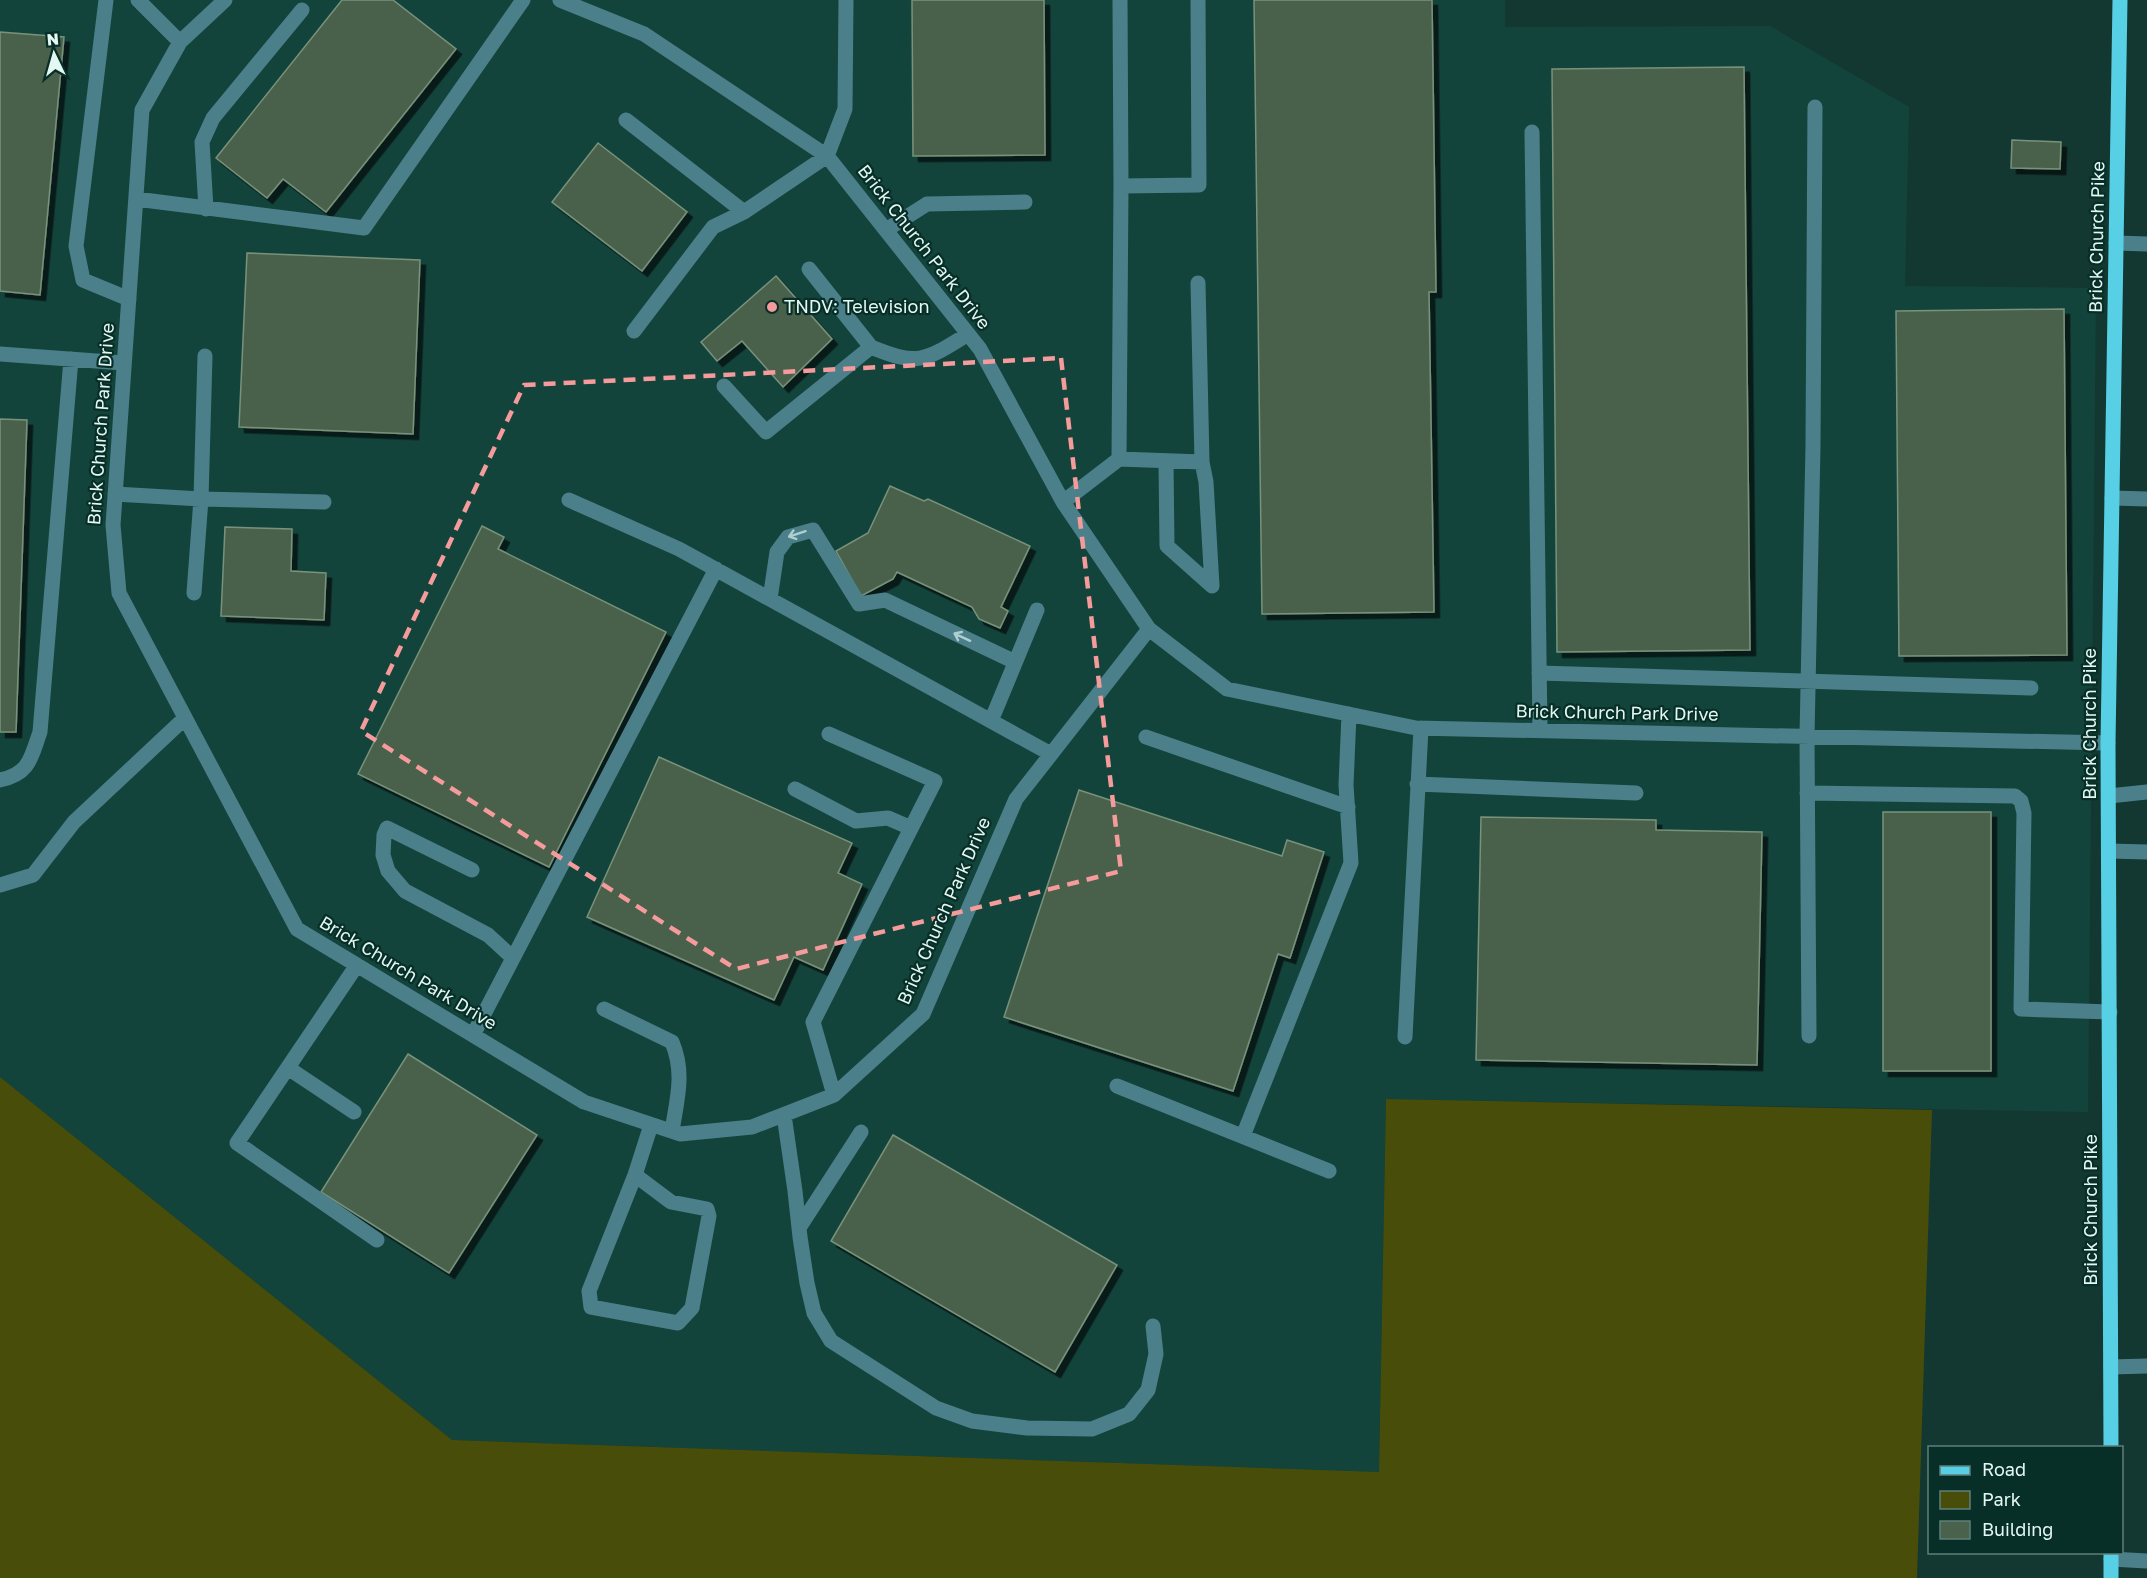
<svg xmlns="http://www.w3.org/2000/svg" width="2147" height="1578" font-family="'Golos Text',sans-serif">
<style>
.built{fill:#13443c}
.green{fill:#484e0a}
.building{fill:#4a614c;stroke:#79927b;stroke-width:1.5;filter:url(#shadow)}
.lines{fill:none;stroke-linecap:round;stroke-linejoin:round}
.minor{stroke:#4b808b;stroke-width:15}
.major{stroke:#57cfe5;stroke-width:15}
.oneway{stroke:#aececf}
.marked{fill:none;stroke:#f59b9c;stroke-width:4.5;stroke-dasharray:12 8;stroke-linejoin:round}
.poi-dot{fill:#f59b9c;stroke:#072e27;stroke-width:2}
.labels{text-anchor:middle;stroke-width:4.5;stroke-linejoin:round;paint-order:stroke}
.street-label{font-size:18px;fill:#e4f8f3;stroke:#072e27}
.poi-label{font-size:18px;fill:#e4f8f3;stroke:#072e27;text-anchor:start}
</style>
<defs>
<filter id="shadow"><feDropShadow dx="5.5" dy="5.5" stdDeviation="0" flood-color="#0009"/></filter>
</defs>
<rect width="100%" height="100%" fill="#133831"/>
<path class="built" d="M0,0H1505V27L1770,26L1909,107L1905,286L2096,288L2088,1112L1386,1099L1379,1472L452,1440L0,1077Z"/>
<path class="green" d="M0,1077L452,1440L1379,1472L1386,1099L1932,1110L1917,1578H0Z"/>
<path class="building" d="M342,0H393L456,49L326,212L283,179L267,198L216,158Z
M912,0H1044L1045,155L913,156Z
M1254,0H1432L1436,292H1429L1434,612L1262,614Z
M0,32L64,37L40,295L0,291Z
M1744,67L1750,650L1557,652L1552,69Z
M2012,140L2061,142L2060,169L2011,168Z
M598,143L687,212L642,271L552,202Z
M247,253L420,260L413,434L239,427Z
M776,276L832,339L783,387L742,341L717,361L701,342Z
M2064,309L2067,655L1899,656L1896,311Z
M0,419L27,420L16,732H0Z
M890,486L924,501L928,499L1030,546L1001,607L1008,611L1000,628L979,619L972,607L897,572L893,579L861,596L836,551L868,533Z
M482,526L504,537L498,549L666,632L549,867L358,774Z
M225,527L292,529L291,571L326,573L324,620L221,616Z
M659,757L852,843L838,873L862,884L823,970L794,957L774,1000L587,917Z
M1079,790L1282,856L1287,840L1324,852L1290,958L1278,954L1233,1091L1004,1017Z
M1883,812H1991V1071H1883Z
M1481,817L1656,820V830L1762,832L1757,1065L1476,1060Z
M408,1054L537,1135L449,1273L321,1192Z
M893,1135L1117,1265L1055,1372L831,1241Z"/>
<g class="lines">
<path class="minor" d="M106,0L76,246L83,280L129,299
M138,0L180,42
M225,0L180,42L142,110L113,525L119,593L297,929L584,1102L680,1134L752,1127L834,1095L923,1014L1016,799L1149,629L1063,502L980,349L827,156L644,34L560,0
M626,120L744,212
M1532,132L1540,731
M1121,186L1199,185L1198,0
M136,199L364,228L523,0
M206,209L202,142L213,118L302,10
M886,230L927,204L1025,202
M2116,243L2147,244
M634,331L713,227L744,212L827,156L845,109L846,0
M871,347C919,367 926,360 968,334
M0,354L124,363
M724,386L766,432L871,347L809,269
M1119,459L1202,462L1198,283
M1166,462L1167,546L1212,586L1206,482L1202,462
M115,494L201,499L205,356
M2112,498L2147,499
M569,500L679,549L1051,754
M1063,502L1119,459L1121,186L1120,0
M194,593L201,499L324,502
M770,599L777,552L788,537L813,530L859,604L885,600L1015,662
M1149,629L1227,689L1416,728L2108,743
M1539,673L2031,688
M991,721L1037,610
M829,734L935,781L813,1022L834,1095
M1146,737L1348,807
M0,780C30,774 31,757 40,732L71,359
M1417,784L1636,793
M795,789L856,821L888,818L911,828
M1807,793L2015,796L2021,801L2024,813L2021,1009L2110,1012
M2109,796L2147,792
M2109,851L2147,852
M472,870L387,828L384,835L383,855L388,871L405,891L488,935L513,958
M0,885L33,875L74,822L185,718
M357,965L237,1143L377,1240
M604,1009L672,1042C685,1073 677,1099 672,1131
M473,1035L716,569
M1809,1036L1807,736L1813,446L1815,107
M1405,1037L1421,728
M288,1068L354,1112
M1117,1086L1329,1171
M784,1115L795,1191L800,1237L807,1283L814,1313L831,1341L936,1408L972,1421L1027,1428L1092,1429L1129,1414L1148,1390L1156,1354L1153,1326
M1243,1136L1351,863L1346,785L1349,714
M635,1175L671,1202L707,1209L709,1216L692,1308L678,1323L591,1307L589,1291L635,1175L651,1125
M799,1228L861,1132
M2111,1367L2147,1366
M2111,1559L2147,1561"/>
<path class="major" d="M2111,1448L2108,743L2120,0
M2111,1552V1578"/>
</g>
<defs><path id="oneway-shaft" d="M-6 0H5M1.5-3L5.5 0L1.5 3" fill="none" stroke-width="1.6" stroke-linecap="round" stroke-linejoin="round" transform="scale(1.5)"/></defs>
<g class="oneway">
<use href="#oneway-shaft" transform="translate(797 534) rotate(162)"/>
<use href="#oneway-shaft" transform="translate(962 637) rotate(-155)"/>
</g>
<path class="marked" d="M1061,358L1121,871L736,969L361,731L524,385Z"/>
<circle class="poi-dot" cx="772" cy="307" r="6"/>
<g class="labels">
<g class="street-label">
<text transform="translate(2097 237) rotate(-89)" y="6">Brick Church Pike</text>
<text transform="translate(924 247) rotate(52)" y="6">Brick Church Park Drive</text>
<text transform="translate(101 424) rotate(-86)" y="6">Brick Church Park Drive</text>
<text transform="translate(1617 713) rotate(1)" y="6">Brick Church Park Drive</text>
<text transform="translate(2090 724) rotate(-90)" y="6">Brick Church Pike</text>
<text transform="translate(944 911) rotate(-66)" y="6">Brick Church Park Drive</text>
<text transform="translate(408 973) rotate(31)" y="6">Brick Church Park Drive</text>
<text transform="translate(2091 1210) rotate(-90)" y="6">Brick Church Pike</text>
</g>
<g class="poi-label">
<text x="784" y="313">TNDV: Television</text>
</g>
</g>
<rect x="1928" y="1446" width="195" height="108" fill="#072e27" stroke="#5f7f79" stroke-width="1.5"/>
<rect x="1940" y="1466" width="30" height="9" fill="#57cfe5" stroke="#5f7f79" stroke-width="1.5"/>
<text x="1982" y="1476" font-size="18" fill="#e4f8f3">Road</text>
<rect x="1940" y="1491" width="30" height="18" fill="#484e0a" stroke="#5f7f79" stroke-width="1.5"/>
<text x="1982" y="1506" font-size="18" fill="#e4f8f3">Park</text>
<rect x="1940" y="1521" width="30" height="18" fill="#4a614c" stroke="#5f7f79" stroke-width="1.5"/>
<text x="1982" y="1536" font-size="18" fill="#e4f8f3">Building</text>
<g transform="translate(54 54) rotate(355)" stroke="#072e27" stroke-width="4.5" paint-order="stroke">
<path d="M0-4.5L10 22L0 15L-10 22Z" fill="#e4f8f3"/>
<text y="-9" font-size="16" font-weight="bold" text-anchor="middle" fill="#e4f8f3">N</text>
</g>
</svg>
